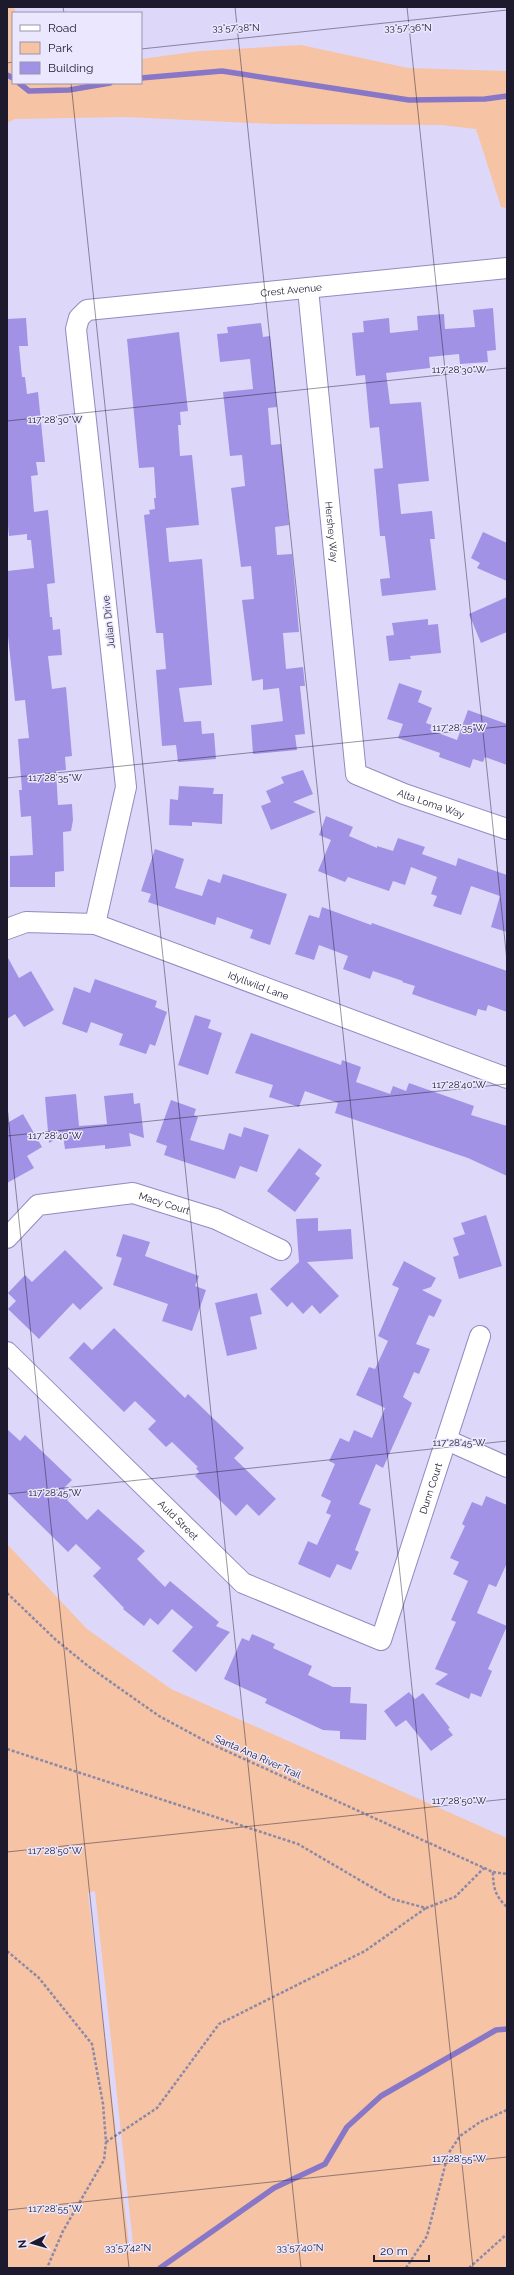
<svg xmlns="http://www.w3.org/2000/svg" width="514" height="2275" font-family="Raleway,sans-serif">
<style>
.green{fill:#f6c3a5;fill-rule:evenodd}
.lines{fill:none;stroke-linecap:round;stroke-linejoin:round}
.stream{stroke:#8877c7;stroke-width:5.5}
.building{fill:#a292e5}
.street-casing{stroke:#938abf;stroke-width:22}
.path{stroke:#8d89a5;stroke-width:2.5;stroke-dasharray:3 2;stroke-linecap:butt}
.street{stroke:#fff;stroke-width:20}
.ticks{fill:none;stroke:#1e1a2e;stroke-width:1;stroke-opacity:0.45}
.labels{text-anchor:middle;stroke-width:3;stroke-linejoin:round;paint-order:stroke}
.street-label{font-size:10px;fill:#1e1a2e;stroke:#eae7fe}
.ticks-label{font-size:10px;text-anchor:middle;fill:#1e1a2e;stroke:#eae7fe;stroke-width:3;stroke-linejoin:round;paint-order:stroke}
</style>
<rect width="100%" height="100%" fill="#ddd8fa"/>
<path class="green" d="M7,7H14L16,13H13V83H141V59L200,51L301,45L408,68L507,71V208L501,207L476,129L441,125L273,124L125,117L15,119L7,123Z
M7,1544L87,1629L171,1689L507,1838V2268H7ZM95,1891L133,2244H129L88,1893Z"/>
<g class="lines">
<path class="stream" d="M7,75L13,78
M141,78L222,71L409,100L485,99L507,96
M19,83L29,91L69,90L110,83
M160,2268L274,2188L325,2164L347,2127L381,2096L496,2030L507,2029"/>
</g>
<path class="building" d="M493,308L496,350L487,351L488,362L460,364L459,354L429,357L430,368L386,373L390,404L421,402L429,481L398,484L401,514L432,511L435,539H430L436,590L382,596L380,579L390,578L385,536H380L374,469L383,468L379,427L370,428L365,375L356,376L352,333L364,332L363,321L389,318L390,333L418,330L417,316L444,314L445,329L475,327L473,310Z
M26,318L28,346H19L22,377H25L27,394L38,392L45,462H36L38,475L31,476L34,512L48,510L55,583L47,584L50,617H52L53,630L60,629L62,655L48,656L52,689L66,687L72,756L65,757L66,770L56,771L58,805L72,804L73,820L71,831L63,832L64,871L55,872V887H10V856L33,855L31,816L21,817L19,790H22L18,739L29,738L25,700L15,701L7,627V571L34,568L31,540H27V534L9,536L7,516V319Z
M261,323L263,337L270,336L277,407L268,408L271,445L281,444L289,525L275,527L277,555L292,554L299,632L283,633L286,669L303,667L305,686H300L305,734L295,735L297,750L253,754L251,725L283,721L279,688L263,690V679L252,681L242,600L254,599L251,566L241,567L231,488L245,486L242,455L230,456L223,392L253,389L250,359L220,362L217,334L228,333L227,327Z
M179,332L188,411L180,412L181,425H178L180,456L192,455L199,525L166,528L169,562L202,559L212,685L179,688L184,722L201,721L202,734L214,733L216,759L180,762H178L176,745L162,746L156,670L166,669L163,633H156L144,515L150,514L149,510L155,509L154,498H156L154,467L139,468L127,339Z
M483,532L507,543V581L477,568L480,563L471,558Z
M507,597V632L481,643L469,614Z
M428,619V625L438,624L441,653L410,656L411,659L389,661L386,636L394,635L392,623Z
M399,683L422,691L418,702L432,708L426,723L432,725L430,730L457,740L468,710L507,724V765L485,757L483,762L473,759L470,768L439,757L440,753L398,738L403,724L387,719Z
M303,770L313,794L293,802L316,812L271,830L261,806L271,802L266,791L284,783L281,777Z
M179,786L214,788L213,794H223L222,824L192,822V826L169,825L170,799L178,800Z
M326,816L353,827L349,836L377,848V846L393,851L398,838L425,847L422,854L456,866L458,858L507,875V932L491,927L500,896L471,886L461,915L433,906L437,896L431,894L437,877L411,867L405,885L393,881L389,891L348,877L345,882L318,871L331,840L319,835Z
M155,849L184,859L175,888L202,896L208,879L220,883L223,874L287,894L270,945L250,938L253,930L217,917L215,925L148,902L151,894L141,891Z
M322,907L371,925L372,923L507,971V1012L488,1005L486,1011L478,1009L476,1016L449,1007L412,994L415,986L402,982L403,981L373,971L370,979L343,969L348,956L319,945L314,960L295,954L309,915L319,918Z
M7,956L19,978L31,971L54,1010L24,1027L15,1014L7,1019Z
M95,979L157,1001L155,1007L167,1012L155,1046L150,1044L146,1054L119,1045L123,1034L91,1022L87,1033L62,1024L74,987L90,993Z
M195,1015L211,1020L208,1028L222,1033L208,1075L178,1065Z
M251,1033L341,1065L342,1060L361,1067L356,1082L390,1094L393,1086L406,1091L409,1083L474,1106L471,1115L507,1126V1176L468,1158L335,1113L338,1103L305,1091L299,1107L269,1097L273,1085L235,1073Z
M133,1093L134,1104L140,1103L144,1138L129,1133L131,1146L105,1149V1145L65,1149L63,1135L49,1143L45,1097L76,1094L79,1126L107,1124L104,1096Z
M171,1100L196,1109L194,1115L198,1117L190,1140L224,1150L229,1133L241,1137L244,1127L269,1135L257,1172L240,1166L235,1179L164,1155L167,1146L156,1142Z
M23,1114L42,1147L27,1156L34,1168L7,1183V1123Z
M299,1148L322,1165L315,1174L320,1178L295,1212L267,1191Z
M486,1215L502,1266L459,1279L453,1257L459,1255L453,1238L465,1234L461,1223Z
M318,1218V1231L351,1229L353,1259L307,1262L339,1296L320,1314L312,1305L303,1314L292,1302L287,1307L270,1289L299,1262L296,1219Z
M123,1234L150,1242L145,1256L199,1276L195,1286L206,1290L192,1331L162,1321L168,1304L113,1285L122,1258L116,1256Z
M65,1250L103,1288L80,1310L73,1303L39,1339L8,1309L16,1301L8,1293L25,1275L32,1282Z
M404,1261L436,1278L431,1287L422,1290L442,1300L434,1317L429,1315L416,1344L430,1349L419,1374L414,1372L403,1397L412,1403L383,1468L376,1464L359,1504L371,1509L355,1550L359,1552L351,1570L337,1564L330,1578L298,1564L308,1541L317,1545L331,1515L326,1513L331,1501L321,1496L335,1464L329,1461L340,1438L349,1442L354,1430L372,1438L385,1408L356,1395L369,1367L375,1369L388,1341L378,1336L399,1288L392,1285Z
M257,1293L262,1314L250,1317L257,1349L227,1356L215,1303Z
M114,1328L185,1398L188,1394L244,1448L234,1458L276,1499L259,1516L247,1504L236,1516L195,1476L199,1472L196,1468L198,1467L172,1442L166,1447L148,1429L156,1421L135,1401L124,1412L69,1358L84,1342L92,1350Z
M7,1429L20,1441L25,1435L72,1480L64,1488L71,1496L67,1500L87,1520L98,1509L145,1551L137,1559L165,1587L170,1581L219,1622L216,1626L230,1632L196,1672L172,1651L193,1627L172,1609L158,1625L150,1618L144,1626L123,1609L124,1608L93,1576L101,1568L76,1544L68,1552L7,1492Z
M486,1496L507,1505V1563L496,1587L489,1584L477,1613L507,1626L488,1669L492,1671L481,1697L471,1693L469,1699L435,1684L448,1674L435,1669L456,1622L451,1620L468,1581L453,1574L459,1562L450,1558L465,1526L462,1524L472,1502L482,1506Z
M252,1634L275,1644L273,1648L312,1666L308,1675L333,1687H351L350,1703L367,1704L366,1740L340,1739V1731L323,1730L265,1703L267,1699L224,1679L242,1638L249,1641Z
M409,1692L415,1699L423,1693L450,1728L448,1729L453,1735L431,1751L406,1720L396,1727L384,1711Z"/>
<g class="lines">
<defs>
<g id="street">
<path id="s1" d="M308,289L356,774L404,794L507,829"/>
<path id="s2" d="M95,924L126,787L76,329L79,318L87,310L507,268"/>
<path id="s3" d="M7,929L26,922L95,924L507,1078"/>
<path id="s4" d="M7,1238L38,1205L133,1193L216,1219L281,1250"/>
<path id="s5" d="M7,1352L243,1583L381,1640L480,1336"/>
<path d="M447,1440L507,1467"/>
</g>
</defs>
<use href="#street" class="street-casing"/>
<path class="path" d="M7,1593L56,1640L88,1666L159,1716L209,1743L493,1872C493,1887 495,1896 507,1907
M7,1749L298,1844L392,1899L426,1908L455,1897L484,1868
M493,1872L507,1874
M7,1951L39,1978L92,2044L103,2104L106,2142L104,2160L63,2231L47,2268
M106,2142L157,2108L219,2024L365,1951L426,1908
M406,2268L427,2236L448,2154L460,2136L480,2122L507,2110
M469,2268L507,2234"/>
<use href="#street" class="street"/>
</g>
<path class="ticks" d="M63,7L64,13M235,7L473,2268M407,7L507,961M141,49L507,10M7,63L13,62M71,83L301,2268M7,421L507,368M7,778L507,726M7,1106L129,2268M7,1136L507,1084M7,1494L507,1441M7,1852L507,1799M7,2210L507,2157"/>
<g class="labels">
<g class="street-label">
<text dy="4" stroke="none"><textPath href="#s2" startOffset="829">Crest Avenue</textPath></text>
<text dy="4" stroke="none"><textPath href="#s1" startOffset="244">Hershey Way</textPath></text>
<text transform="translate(108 622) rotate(-96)" y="4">Julian Drive</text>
<text dy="4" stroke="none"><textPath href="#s1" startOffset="568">Alta Loma Way</textPath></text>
<text dy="4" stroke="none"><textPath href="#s3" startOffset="264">Idyllwild Lane</textPath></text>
<text dy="4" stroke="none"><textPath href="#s4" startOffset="174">Macy Court</textPath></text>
<text dy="4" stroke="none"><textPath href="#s5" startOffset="639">Dunn Court</textPath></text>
<text dy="4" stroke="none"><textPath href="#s5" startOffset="240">Auld Street</textPath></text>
<text transform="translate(258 1756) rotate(24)" y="4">Santa Ana River Trail</text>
</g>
</g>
<g class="ticks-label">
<text x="236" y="31">33°57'38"N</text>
<text x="408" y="31">33°57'36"N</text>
<text x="459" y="373">117°28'30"W</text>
<text x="55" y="423">117°28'30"W</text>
<text x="459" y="731">117°28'35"W</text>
<text x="55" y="781">117°28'35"W</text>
<text x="459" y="1088">117°28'40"W</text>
<text x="55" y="1139">117°28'40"W</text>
<text x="459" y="1446">117°28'45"W</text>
<text x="55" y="1496">117°28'45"W</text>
<text x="459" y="1804">117°28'50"W</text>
<text x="55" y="1854">117°28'50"W</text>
<text x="459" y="2162">117°28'55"W</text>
<text x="55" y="2212">117°28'55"W</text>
<text x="128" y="2251">33°57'42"N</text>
<text x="300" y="2251">33°57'40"N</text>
</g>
<rect width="514" height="2275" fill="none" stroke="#1e1a2e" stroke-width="16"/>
<rect x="12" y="12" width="130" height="72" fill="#eae7fe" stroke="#9895ab"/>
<rect x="20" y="25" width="20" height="6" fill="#ffffff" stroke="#9895ab"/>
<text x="48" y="32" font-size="12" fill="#1e1a2e">Road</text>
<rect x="20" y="42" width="20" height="12" fill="#f6c3a5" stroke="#9895ab"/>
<text x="48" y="52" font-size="12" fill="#1e1a2e">Park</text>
<rect x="20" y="62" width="20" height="12" fill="#a292e5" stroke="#9895ab"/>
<text x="48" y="72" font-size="12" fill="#1e1a2e">Building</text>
<g transform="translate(32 2243) rotate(264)" stroke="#eae7fe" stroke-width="3" paint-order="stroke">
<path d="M0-3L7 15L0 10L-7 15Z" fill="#1e1a2e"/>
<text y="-6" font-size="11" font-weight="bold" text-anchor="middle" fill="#1e1a2e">N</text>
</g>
<path d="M374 2255v6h55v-6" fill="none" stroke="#1e1a2e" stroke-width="2"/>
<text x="380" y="2255" font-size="12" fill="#1e1a2e" stroke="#eae7fe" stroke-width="3" paint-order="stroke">20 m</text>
</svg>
